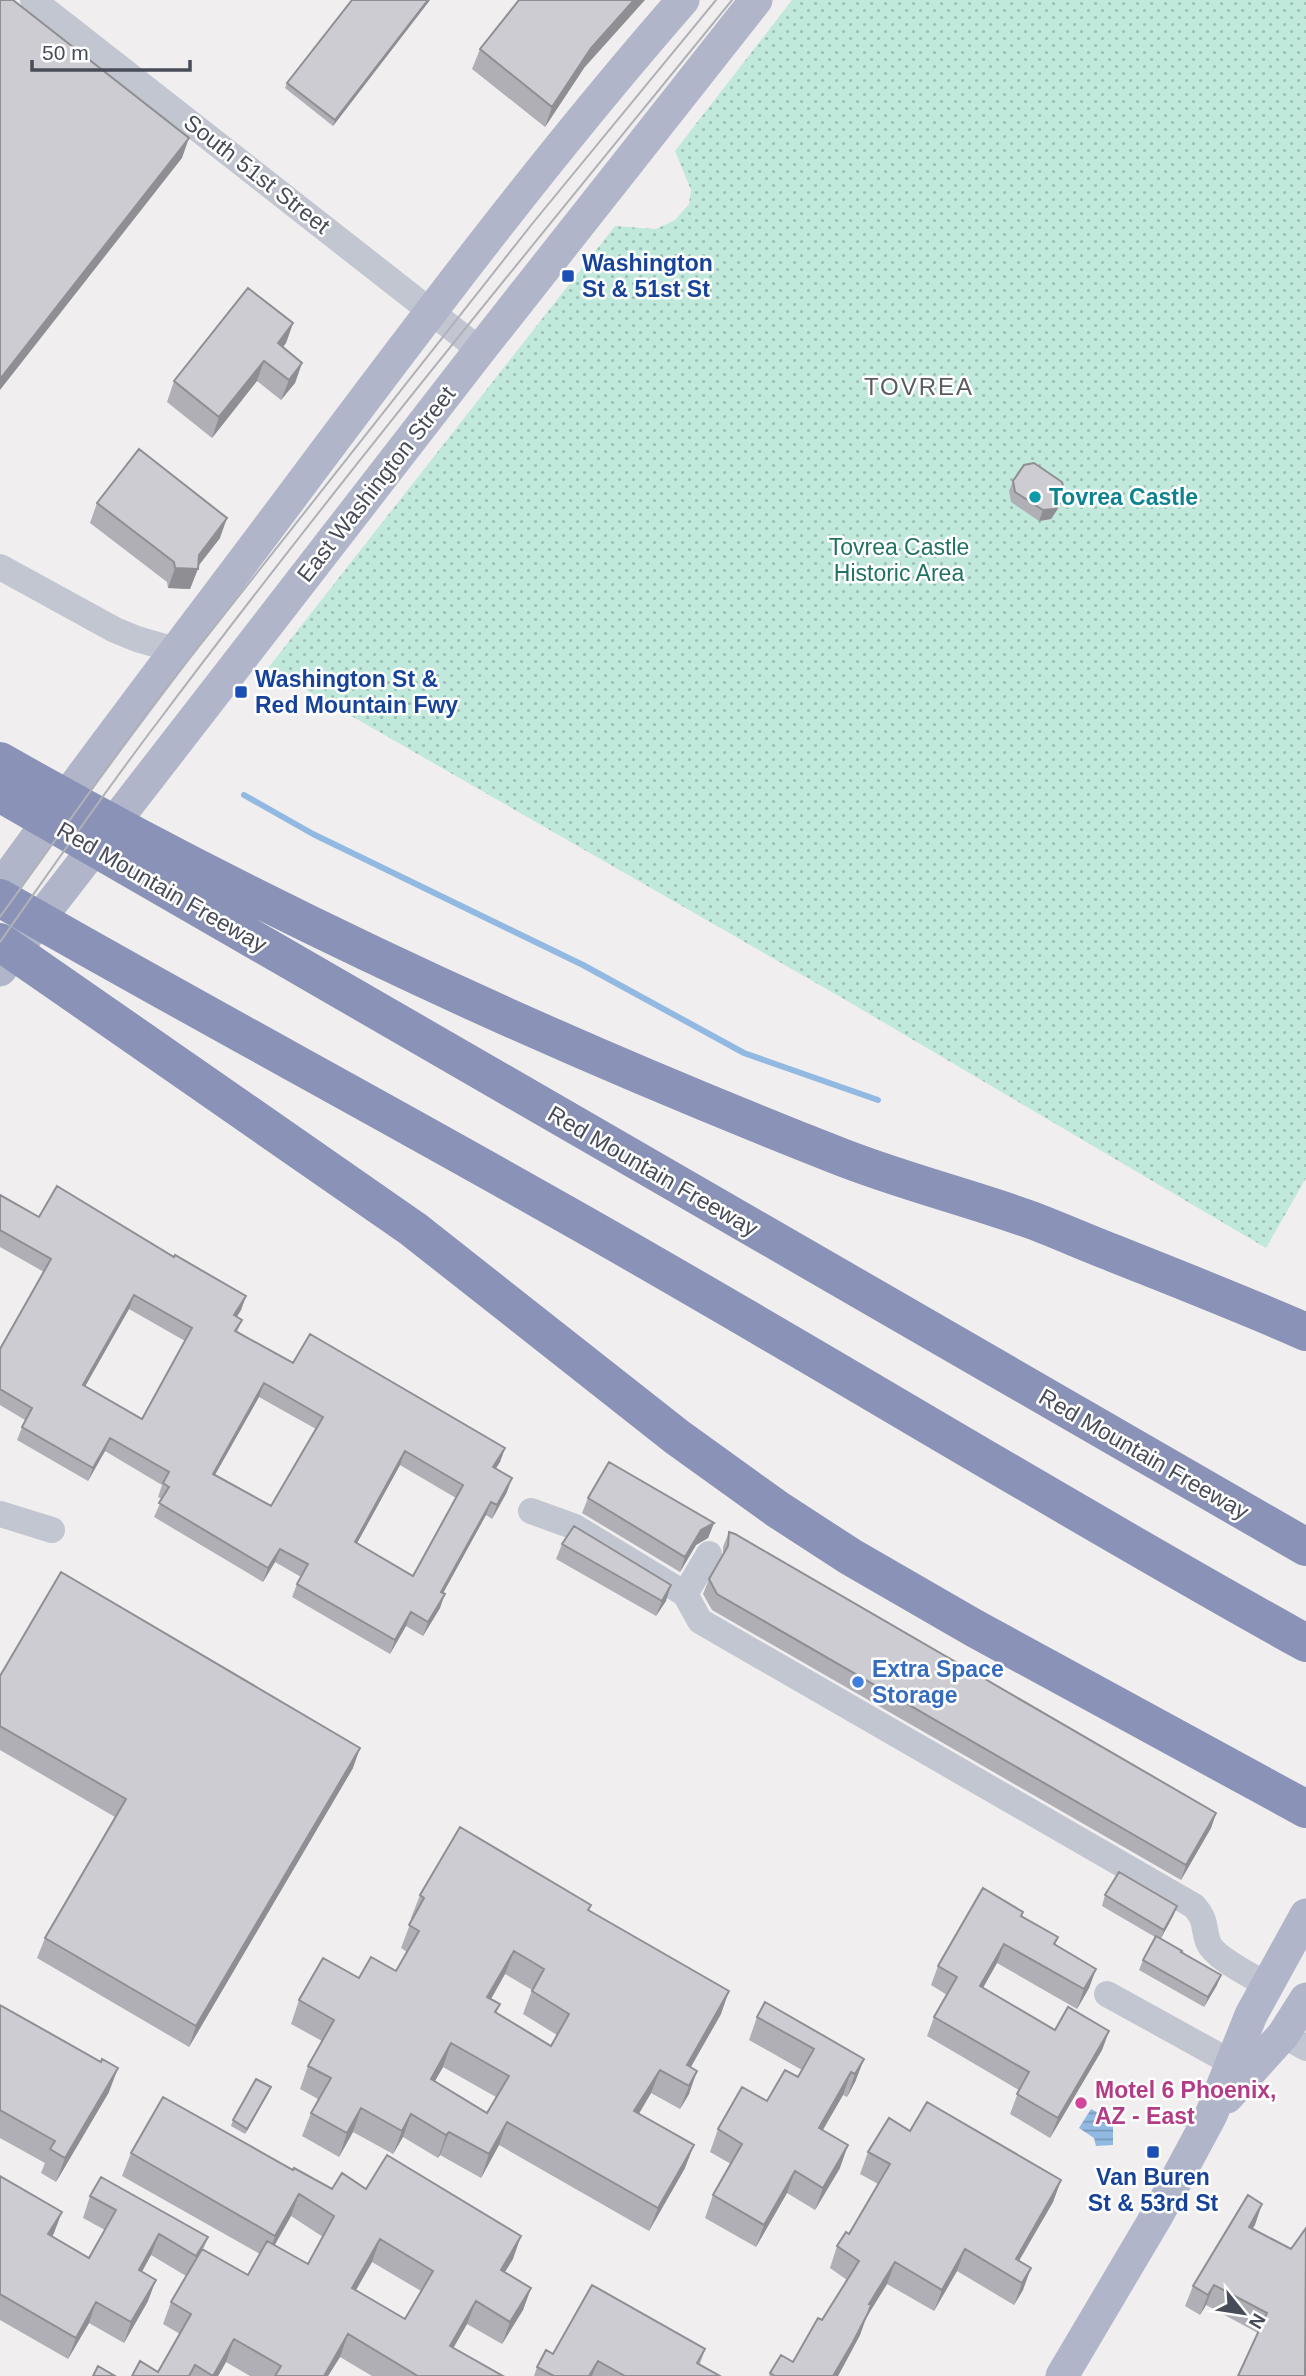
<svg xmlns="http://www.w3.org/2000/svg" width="1306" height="2376" font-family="Arial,sans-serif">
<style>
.grass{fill:url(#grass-dots)}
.water{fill:url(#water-rules)}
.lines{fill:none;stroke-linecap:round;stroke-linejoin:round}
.stream{stroke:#92b9e1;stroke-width:6}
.minor{stroke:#c2c6d1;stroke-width:26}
.major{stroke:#b0b5c9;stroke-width:33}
.highway{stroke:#8a93b7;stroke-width:38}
.tram{stroke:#b0b1b7;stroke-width:2}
.wall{fill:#afafb5;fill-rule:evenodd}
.shaded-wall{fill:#8f8f93}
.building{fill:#ccccd2;stroke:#8f8f93;stroke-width:2;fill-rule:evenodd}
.transit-dot{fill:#1a4fb4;stroke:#fff;stroke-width:2.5}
.culture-dot{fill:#0f9aa8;stroke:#fff;stroke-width:2.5}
.shop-dot{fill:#3f7fe0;stroke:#fff;stroke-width:2.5}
.hotel-dot{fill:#d1479c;stroke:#fff;stroke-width:2.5}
.labels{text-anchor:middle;stroke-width:5;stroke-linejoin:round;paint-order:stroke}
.street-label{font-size:23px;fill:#484c59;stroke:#fff}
.transit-label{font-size:23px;font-weight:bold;fill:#164399;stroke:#fff;text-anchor:start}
.culture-label{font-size:23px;font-weight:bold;fill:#0d838f;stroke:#fff;text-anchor:start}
.park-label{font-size:23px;fill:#217261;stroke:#fff}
.shop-label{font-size:23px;font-weight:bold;fill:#366cbe;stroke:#fff;text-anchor:start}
.hotel-label{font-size:23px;font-weight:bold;fill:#b23c85;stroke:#fff;text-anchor:start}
.neighbourhood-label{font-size:24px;letter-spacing:2px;fill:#5b5c62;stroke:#fff}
</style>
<defs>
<pattern id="grass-dots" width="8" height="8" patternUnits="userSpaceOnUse" patternTransform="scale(1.75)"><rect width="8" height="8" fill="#c0e9dc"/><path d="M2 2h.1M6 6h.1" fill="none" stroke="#9ebfb5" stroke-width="1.8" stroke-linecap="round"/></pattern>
<pattern id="water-rules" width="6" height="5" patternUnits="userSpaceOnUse" patternTransform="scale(1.75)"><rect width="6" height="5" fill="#92b9e1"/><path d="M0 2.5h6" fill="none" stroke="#7999b9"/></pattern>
</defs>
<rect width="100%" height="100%" fill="#f0eeee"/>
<path class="grass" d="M792,0H1306V1178L1266,1248L844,999L268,668L615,226L656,229L675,220L689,204L691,190L675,151Z"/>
<path class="water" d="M1091,2109L1113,2121V2145L1096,2146L1094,2138L1079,2128Z"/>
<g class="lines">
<path class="stream" d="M244,795L313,834L583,965L744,1053L878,1100"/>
<path class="minor" d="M33,0L480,350
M0,567L115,630L137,639L175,650
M531,1511L575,1527L685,1594L700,1621L1194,1906C1208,1923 1202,1924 1208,1942C1214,1958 1252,1976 1267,1985
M0,1514L52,1530
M685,1594L709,1554
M1107,1994L1232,2063
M1283,2035L1306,2048"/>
<path class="major" d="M0,888C102,746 209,608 313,468C432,309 552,150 683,0
M0,970L480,350L756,0
M1227,2097L1283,2035L1306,1999
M1062,2376L1159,2212L1211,2115L1251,2015L1306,1915"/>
<path class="highway" d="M0,761C268,914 549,1042 836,1155C901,1181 968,1197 1034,1221C1060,1231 1087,1243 1113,1253C1178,1279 1242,1304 1306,1332
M0,793L1306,1547
M0,898C188,1006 379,1108 567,1215C815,1355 1057,1505 1306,1643
M0,942L413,1229L677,1437L777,1509L851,1557L974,1628L1306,1809"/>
<path class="tram" d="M0,917L148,711L532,224L716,0
M0,942C52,868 103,794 157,723C342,476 538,239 732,0"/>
</g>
<path class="wall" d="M430,0L333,126L285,88L287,83Z
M480,49L584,68L545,127L472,69Z
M293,323L286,343L283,347L302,363L295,383L281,400L257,381L212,438L167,402L174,381Z
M1013,481L1061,504L1051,519L1039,521L1011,502L1009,491Z
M97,503L220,538L198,566L190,589L168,588L167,582L90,523Z
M0,1195L39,1217L174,1257L246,1296L241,1310L237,1317L242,1320L237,1332L293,1363L505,1448L500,1462L496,1468L507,1492L492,1519L486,1515L443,1593L440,1608L423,1636L406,1626L390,1654L292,1597L297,1584L301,1577L275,1562L263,1582L154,1517L162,1499L158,1497L162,1485L105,1451L88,1481L17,1440L25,1420L0,1405V1349L44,1272L0,1247ZM129,1309L185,1341L142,1419L85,1386ZM259,1397L316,1429L271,1506L215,1475ZM400,1465L456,1498L413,1576L357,1543Z
M588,1498L714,1523L708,1538L696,1545L680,1572L582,1513Z
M729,1532L1216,1813L1211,1828L1181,1880L712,1610L703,1594L709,1579L723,1555V1547Z
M562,1544L666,1601L656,1616L556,1559Z
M0,1676L353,1768L189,2047L37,1958L45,1938L115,1817L0,1750Z
M420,1895L589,1911L721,2014L691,2067L689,2094L680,2109L651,2093L639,2114L685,2168L649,2231L499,2145L481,2178L440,2155L438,2158L403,2137L393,2154L353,2132L339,2157L302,2136L311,2113L318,2099L300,2089L308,2066L322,2041L291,2024L299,2000L359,1978L396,1971L407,1952L401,1948L412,1919L411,1918ZM505,1974L532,1990L523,2014L557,2035L551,2046L496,2013L500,2004L491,1999ZM443,2067L496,2097L487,2113L435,2081Z
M1105,1895L1177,1906L1173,1916L1161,1938L1181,1952L1217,1985L1204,2007L1139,1970L1143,1960L1155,1937L1102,1906Z
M1021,1916L1058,1937L1055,1945L1096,1969L1089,1988L1077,2009L997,1963L983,1988L1055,2030L1109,2031L1102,2050L1050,2138L1010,2114L1019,2090L927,2036L934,2017L947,1995L931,1985L938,1966Z
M0,2005L109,2092L56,2182L41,2173L45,2163L0,2138Z
M757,2017L864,2059L855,2082L847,2097L843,2095L823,2130L840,2168L815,2210L787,2193L756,2247L705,2218L713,2195L731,2164L710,2152L718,2129L767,2101L798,2077L802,2070L749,2040Z
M271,2087L245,2134L231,2126L233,2120Z
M910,2131L1061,2180L1053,2202L1019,2261L1023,2290L1014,2305L957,2271L934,2311L887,2284L866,2318L860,2335L838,2376H769L770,2373L793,2362L822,2320L847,2280L830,2268L837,2246L849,2234L878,2184L860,2174L868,2152Z
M131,2153L293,2170L332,2189H366L513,2259L505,2272L531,2288L523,2310L502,2344L467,2324L453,2348L503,2376H372L340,2357L328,2376H250L226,2362L218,2376H132L158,2372L180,2334L163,2324L171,2302L186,2276L151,2255L142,2272L148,2301L124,2343L89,2323L68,2359L0,2320V2176L54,2233L52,2236L89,2258L105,2230L83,2218L90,2196L208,2237L203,2250L248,2275L260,2254L122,2176ZM291,2216L323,2237L308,2264L275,2245ZM372,2262L421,2291L405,2319L356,2290Z
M1255,2225L1252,2228L1291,2249L1306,2228L1258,2333L1206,2305L1200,2315L1185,2306L1193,2286Z
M705,2349L700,2364L720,2376H534L537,2367L553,2354Z"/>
<path class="shaded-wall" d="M428,0H430L333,126L335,120Z
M634,0H645L584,68L545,127L552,107L591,48Z
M189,138L182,158L0,390V379Z
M293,323L286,343L270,363L278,343Z
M264,361L257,381L212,438L219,417Z
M302,363L295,383L281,400L289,380Z
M1065,493L1061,504L1051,519L1039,521L1043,510Z
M227,518L220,538L196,569H198L190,589L168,588L175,568L199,555Z
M134,1295L129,1309L78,1399L83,1385Z
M246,1296L241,1310L229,1329L234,1315Z
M264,1383L259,1397L208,1487L213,1474Z
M110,1438L105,1451L88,1481L93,1468Z
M505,1448L500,1462L488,1480L493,1467Z
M405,1451L400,1465L350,1556L355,1542Z
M512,1478L507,1492L492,1519L497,1505Z
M491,1502L486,1515L436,1606L441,1592Z
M714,1523L708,1538L696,1545L680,1572L685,1557L701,1530Z
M280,1549L275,1562L263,1582L268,1568Z
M671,1585L666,1601L656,1616L662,1601Z
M445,1594L440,1608L423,1636L428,1622Z
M411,1612L406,1626L390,1654L395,1640Z
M360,1748L353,1768L189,2047L196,2026Z
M1216,1813L1211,1828L1181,1880L1186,1865Z
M1177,1906L1173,1916L1160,1940L1164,1930Z
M1004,1944L997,1963L973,2005L980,1986Z
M514,1951L505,1974L479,2020L487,1997Z
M1096,1969L1089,1988L1077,2009L1084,1989Z
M1221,1975L1217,1985L1204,2007L1208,1997Z
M729,1991L721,2014L682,2082L687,2065Z
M1109,2031L1102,2050L1050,2138L1058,2118Z
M451,2043L443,2067L423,2102L431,2079Z
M864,2059L855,2082L847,2097L855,2074Z
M118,2068L109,2092L56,2182L65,2158Z
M660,2070L651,2093L626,2135L634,2111Z
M697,2071L689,2094L680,2109L689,2086Z
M851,2072L843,2095L811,2150L819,2128Z
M271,2087L269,2092L245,2134L247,2129Z
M361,2108L353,2132L339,2157L347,2133Z
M411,2114L403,2137L393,2154L402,2131Z
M507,2122L499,2145L481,2178L489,2154Z
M449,2132L440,2155L438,2158L446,2135Z
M694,2145L685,2168L649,2231L658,2208Z
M848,2145L840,2168L815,2210L823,2188Z
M795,2171L787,2193L756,2247L764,2225Z
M1061,2180L1053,2202L1010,2276L1016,2259Z
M299,2194L291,2216L267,2258L275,2236Z
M1262,2204L1255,2225L1241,2247L1249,2227Z
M62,2212L54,2233L40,2256L48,2234Z
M159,2234L151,2255L131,2291L139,2270Z
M521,2236L513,2259L492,2292L501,2270Z
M380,2239L372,2262L344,2311L352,2288Z
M965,2249L957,2271L934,2311L942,2290Z
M895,2262L887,2284L866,2318L860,2335L845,2363L838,2376H833L869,2304Z
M1031,2268L1023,2290L1014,2305L1022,2283Z
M156,2280L148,2301L124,2343L131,2322Z
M1214,2285L1206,2305L1200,2315L1208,2295Z
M531,2288L523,2310L502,2344L510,2322Z
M476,2301L467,2324L442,2368L450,2346Z
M96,2302L89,2323L68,2359L76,2338Z
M348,2334L340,2357L328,2376H324Z
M234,2339L226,2362L218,2376H213Z
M598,2361L592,2376H589Z"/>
<path class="building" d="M0,0H13L189,138L0,379Z
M352,0H428L335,120L287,83Z
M519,0H634L591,48L552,107L480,49Z
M248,288L293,323L278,343L302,363L289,380L264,361L219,417L174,381Z
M139,449L227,518L199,555L198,569L175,568L174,562L97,503Z
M1034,463L1062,482L1065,493L1054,509L1043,510L1015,492L1013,481L1024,465Z
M57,1186L174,1257L175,1255L246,1296L234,1315L242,1320L235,1331L293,1363L310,1334L505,1448L493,1467L512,1478L497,1505L491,1502L441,1592L445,1594L428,1622L411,1612L395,1640L297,1584L308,1564L280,1549L268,1568L159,1503L169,1487L163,1483L169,1472L110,1438L93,1468L22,1427L32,1408L0,1389V1349L51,1259L0,1230V1195L39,1217ZM134,1295L192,1328L142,1419L83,1385ZM264,1383L323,1417L271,1506L213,1474ZM405,1451L463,1485L413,1576L355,1542Z
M609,1462L714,1523L701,1530L685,1557L588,1498Z
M574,1526L671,1585L662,1601L562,1544Z
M729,1532L735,1534L1216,1813L1186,1865L717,1594L709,1579L728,1546Z
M61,1572L360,1748L196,2026L45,1938L126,1799L0,1726V1676Z
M460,1827L591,1905L588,1910L729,1991L687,2065L697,2071L689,2086L660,2070L634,2111L694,2145L658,2208L507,2122L489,2154L449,2132L446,2135L411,2114L402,2131L361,2108L347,2133L311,2113L331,2078L308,2066L334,2020L299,2000L323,1958L359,1978L371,1957L396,1971L419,1931L409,1925L424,1898L420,1895ZM514,1951L544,1969L532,1991L569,2014L551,2046L495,2012L500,2004L487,1997ZM451,2043L509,2076L487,2113L431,2079Z
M1119,1872L1177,1906L1164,1930L1105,1895Z
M983,1888L1023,1912L1021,1916L1058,1937L1054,1944L1096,1969L1084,1989L1004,1944L980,1986L1055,2030L1068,2007L1109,2031L1058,2118L1017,2094L1029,2072L934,2017L957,1977L938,1966Z
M1156,1936L1182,1951L1181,1952L1221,1975L1208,1997L1143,1960Z
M765,2002L864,2059L855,2074L851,2072L819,2128L848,2145L823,2188L795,2171L764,2225L713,2195L742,2144L718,2129L742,2087L767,2101L785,2070L798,2077L814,2049L757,2017Z
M0,2005L101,2062L102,2059L118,2068L65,2158L50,2149L55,2141L0,2110Z
M256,2079L271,2087L247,2129L233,2120Z
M163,2097L293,2170L294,2168L332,2189L342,2173L366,2189L387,2155L521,2236L501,2270L531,2288L510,2322L476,2301L450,2346L503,2376H415L416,2375L348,2334L324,2376H275L281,2366L234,2339L213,2376L195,2365L189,2376H132L140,2361L158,2372L191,2314L171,2302L202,2249L248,2275L267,2241L308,2264L334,2216L299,2194L275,2236L131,2153ZM380,2239L433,2271L405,2319L352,2288Z
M927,2102L1061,2180L1016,2259L1031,2268L1022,2283L965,2249L942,2290L895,2262L869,2304L871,2305L868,2313L853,2342L833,2376H775L770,2373L781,2355L793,2362L818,2318L822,2320L859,2261L837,2246L846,2232L849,2234L890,2164L868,2152L889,2118L910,2131Z
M0,2176L62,2212L48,2234L89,2258L116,2210L90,2196L101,2177L208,2237L196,2256L159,2234L139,2270L156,2280L131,2322L96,2302L76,2338L0,2294Z
M1248,2195L1262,2204L1249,2227L1291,2249L1306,2228L1305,2376H1238L1267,2313L1214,2285L1208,2295L1193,2286Z
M592,2285L705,2349L697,2363L720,2376H625L598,2361L589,2376H554L537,2367L546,2350L553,2354Z
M98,2366L115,2376H93Z"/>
<g class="transit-dot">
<rect x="561" y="269" width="14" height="14" rx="3.5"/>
<rect x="234" y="685" width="14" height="14" rx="3.5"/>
<rect x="1146" y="2145" width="14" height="14" rx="3.5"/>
</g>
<circle class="culture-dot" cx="1035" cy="497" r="7"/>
<circle class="shop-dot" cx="858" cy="1682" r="7"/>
<circle class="hotel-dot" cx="1081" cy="2103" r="7"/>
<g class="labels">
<g class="street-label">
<text transform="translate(257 174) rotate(38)" y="8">South 51st Street</text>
<text transform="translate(376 484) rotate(-52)" y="8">East Washington Street</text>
<text transform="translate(162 887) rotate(30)" y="8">Red Mountain Freeway</text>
<text transform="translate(653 1171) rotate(30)" y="8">Red Mountain Freeway</text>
<text transform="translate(1144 1454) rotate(30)" y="8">Red Mountain Freeway</text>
</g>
<g class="transit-label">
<text x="582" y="271">Washington<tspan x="582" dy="26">St &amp; 51st St</tspan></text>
<text x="255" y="687">Washington St &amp;<tspan x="255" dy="26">Red Mountain Fwy</tspan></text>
<text x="1153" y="2185" text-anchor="middle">Van Buren<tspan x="1153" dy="26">St &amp; 53rd St</tspan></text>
</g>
<g class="culture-label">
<text x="1049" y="505">Tovrea Castle</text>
</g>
<g class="park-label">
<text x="899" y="555">Tovrea Castle<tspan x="899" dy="26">Historic Area</tspan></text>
</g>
<g class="shop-label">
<text x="872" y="1677">Extra Space<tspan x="872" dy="26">Storage</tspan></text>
</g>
<g class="hotel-label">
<text x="1095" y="2098">Motel 6 Phoenix,<tspan x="1095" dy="26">AZ - East</tspan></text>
</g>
<g class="neighbourhood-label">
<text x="919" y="395">TOVREA</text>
</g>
</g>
<g transform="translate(1243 2313) rotate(120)" stroke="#ffffff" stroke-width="5" paint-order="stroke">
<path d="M0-5L12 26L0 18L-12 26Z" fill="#484c59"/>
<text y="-10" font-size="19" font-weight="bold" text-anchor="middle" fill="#484c59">N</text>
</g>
<path d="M32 60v10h158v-10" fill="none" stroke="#484c59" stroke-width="3.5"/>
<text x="42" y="60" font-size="21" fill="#484c59" stroke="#ffffff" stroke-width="5" paint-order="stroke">50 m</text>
</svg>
